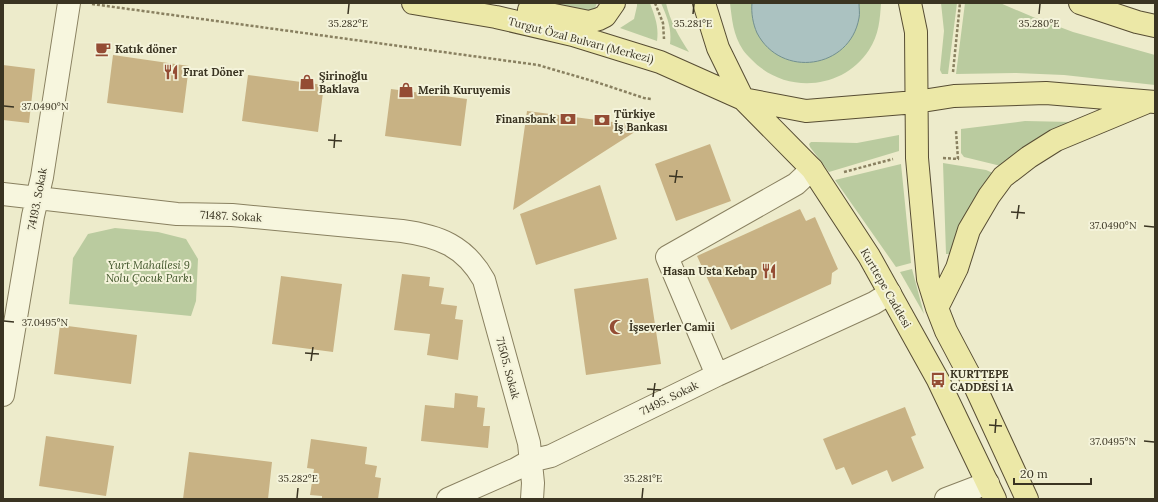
<svg xmlns="http://www.w3.org/2000/svg" width="1158" height="502" font-family="Lora,serif">
<style>
.green{fill:#bacb9f}
.water{fill:#abc2c1;stroke:#729090}
.building{fill:#c8b284}
.lines{fill:none;stroke-linecap:round;stroke-linejoin:round}
.minor-casing{stroke:#898060;stroke-width:24}
.major-casing{stroke:#574d33;stroke-width:24}
.path{stroke:#898060;stroke-width:2.5;stroke-dasharray:3 2;stroke-linecap:butt}
.minor{stroke:#f7f6de;stroke-width:22}
.major{stroke:#ece8a7;stroke-width:22}
.ticks{fill:none;stroke:#3a3422;stroke-width:1.5}
.labels{text-anchor:middle;stroke-width:4;stroke-linejoin:round;paint-order:stroke}
.street-label{font-size:11px;fill:#3a3422;stroke:#f4f3da}
.poi-label{font-size:11px;font-weight:bold;fill:#3a3422;stroke:#f4f3da;text-anchor:start}
.park-label{font-size:11px;font-style:italic;fill:#40552a;stroke:#f4f3da}
.ticks-label{font-size:10px;text-anchor:middle;fill:#3a3422;stroke:#f4f3da;stroke-width:4;stroke-linejoin:round;paint-order:stroke}
</style>
<rect width="100%" height="100%" fill="#edebcb"/>
<path class="green" d="M527,3H597L595,8L589,12Z
M637,3H650C655,17 659,26 657,41L620,28L634,19L637,6Z
M661,3H666C670,21 679,37 689,52L670,44C672,28 667,17 661,3Z
M730,3H881C880,19 879,35 869,50C842,91 784,94 751,59C748,56 745,53 743,50C733,35 732,19 730,3Z
M941,3H957L948,74H942L940,70L944,31Z
M965,3H1000L1033,17L1073,32L1155,55V85L1064,75L1015,73L956,74Z
M1025,121L1072,122L1001,166L964,157L961,153V129Z
M899,135V151L829,172L810,147L809,144L811,142H816L857,143Z
M943,163L986,170L993,173L971,205L958,228L950,254H946Z
M901,164L911,263L896,267L835,180Z
M115,228L158,232L186,239L198,259L196,301L191,316L69,304L73,258L88,234Z
M912,269L924,314L900,272Z"/>
<path class="water" d="M752,3H859C859,8 860,14 859,18C850,69 781,79 757,33C753,24 751,13 752,3Z"/>
<path class="building" d="M113,55L189,66L183,113L107,103Z
M3,65L35,69L29,123L3,120Z
M248,75L324,85L318,132L242,121Z
M391,89L467,99L461,146L385,136Z
M527,111L644,126L513,210Z
M710,144L731,201L676,221L655,164Z
M600,185L617,239L536,265L520,214Z
M800,209L806,221L815,217L838,269L832,273L831,284L731,330L697,256Z
M402,274L430,277L429,286L444,288L441,304L457,306L455,319L463,320L458,360L427,355L430,334L394,330Z
M281,276L342,284L333,352L272,344Z
M648,278L661,364L586,375L574,289Z
M60,325L137,335L131,384L54,374Z
M455,393L478,396L477,407L485,408L483,426H490L488,448L421,441L425,405L454,408Z
M905,407L916,435L911,437L924,468L892,482L887,470L852,485L844,467L836,470L823,439Z
M46,436L114,446L106,496L39,486Z
M311,439L367,447L365,464L377,466L375,477L381,478L378,499H322V496L310,495L314,469L307,468Z
M189,452L272,462L268,499H183Z"/>
<g class="lines">
<defs>
<path id="minor" d="M3,194L177,214L232,215L402,231C439,236 465,246 484,280L529,443L533,483L532,499
M717,375L667,257L796,184L812,169
M3,395L33,216L42,177L69,3
M448,499L516,469L530,461L551,456L717,375L874,303L890,293
M946,499L988,483"/>
<path id="major" d="M413,3L496,17L573,35L660,62L743,99L806,111L916,102L954,96L1046,93L1155,102
M704,3L718,48L743,99L812,169L869,256L938,380L995,499
M910,3L916,32L917,158L928,279L937,308L946,331L973,382L1027,499
M1080,3L1137,22L1155,26
M529,10L589,22L599,19L605,16L614,3
M937,308L957,268L969,230L989,196L1003,177L1029,157L1056,140L1145,103"/>
</defs>
<use href="#minor" class="minor-casing"/>
<use href="#major" class="major-casing"/>
<path class="path" d="M655,3L663,23L664,39
M92,4L538,65L596,82L644,98L651,99
M953,72L960,3
M943,158L958,159L956,131
M844,172L893,159"/>
<use href="#minor" class="minor"/>
<use href="#major" class="major"/>
</g>
<path class="ticks" d="M348,14L349,4M693,14L694,4M1039,14L1040,4M4,106L14,107M328,140L342,141M334,148L335,134M669,176L683,177M675,183L677,170M1011,212L1025,213M1017,219L1019,205M1144,226L1154,227M4,321L14,322M305,353L319,354M311,361L313,347M647,389L661,390M653,397L655,383M989,425L1002,426M995,433L996,419M1144,441L1154,442M297,498L298,488M642,498L643,488"/>
<defs>
<symbol id="cafe-bare" viewBox="-9 -9 18 18"><path d="M-5.5-4.5H6V0H3Q3 3.5 0 3.5H-2.5Q-5.5 3.5-5.5 0ZM3-3.2v2h1.7v-2ZM-6 4.5H4V6H-6Z" fill="#944c34" stroke="#f4f3da" stroke-width="2.5" paint-order="stroke"/></symbol>
<symbol id="restaurant-bare" viewBox="-9 -9 18 18"><path d="M-5-6h1v4h1v-4h1v4h1v-4h1v5L-1.5 .5V6h-2V.5L-5-1ZM5-6V6H3V1.5H1.5Q1.5-4 5-6Z" fill="#944c34" stroke="#f4f3da" stroke-width="2.5" paint-order="stroke"/></symbol>
<symbol id="shop-bare" viewBox="-9 -9 18 18"><path d="M-5-2.5h2.3a2.7 3.5 0 0 1 5.4 0H5L5.5 6h-11ZM-1.5-2.5h3a1.5 2.3 0 0 0-3 0Z" fill="#944c34" stroke="#f4f3da" stroke-width="2.5" paint-order="stroke"/></symbol>
<symbol id="bank-bare" viewBox="-9 -9 18 18"><path d="M-6-4H6V4H-6ZM0-2.3a2.3 2.3 0 1 0 0 4.6a2.3 2.3 0 1 0 0-4.6Z" fill="#944c34" stroke="#f4f3da" stroke-width="2.5" paint-order="stroke"/></symbol>
<symbol id="mosque-bare" viewBox="-9 -9 18 18"><path d="M3.5-4.9A6 6 0 1 0 3.5 4.9A5 5 0 1 1 3.5-4.9Z" fill="#944c34" stroke="#f4f3da" stroke-width="2.5" paint-order="stroke"/></symbol>
<symbol id="bus-bare" viewBox="-9 -9 18 18"><path d="M-5-6H5V4H4V6H2V4H-2V6H-4V4H-5ZM-3.5-4V0h7V-4ZM-3.5 1.2v1.5H-2V1.2ZM2 1.2v1.5H3.5V1.2Z" fill="#944c34" stroke="#f4f3da" stroke-width="2.5" paint-order="stroke"/></symbol>
</defs>
<g fill-rule="evenodd">
<use href="#cafe-bare" x="92" y="38" width="22" height="22"/>
<use href="#restaurant-bare" x="160" y="61" width="22" height="22"/>
<use href="#shop-bare" x="296" y="71" width="22" height="22"/>
<use href="#shop-bare" x="395" y="79" width="22" height="22"/>
<use href="#bank-bare" x="557" y="108" width="22" height="22"/>
<use href="#bank-bare" x="591" y="109" width="22" height="22"/>
<use href="#restaurant-bare" x="758" y="260" width="22" height="22"/>
<use href="#mosque-bare" x="606" y="316" width="22" height="22"/>
<use href="#bus-bare" x="927" y="369" width="22" height="22"/>
</g>
<g class="labels">
<g class="street-label">
<text transform="translate(581 40) rotate(15)" y="4">Turgut Özal Bulvarı (Merkezi)</text>
<text transform="translate(37 199) rotate(-79)" y="4">74193. Sokak</text>
<text transform="translate(231 216) rotate(3)" y="4">71487. Sokak</text>
<text transform="translate(886 288) rotate(60)" y="4">Kurttepe Caddesi</text>
<text transform="translate(508 368) rotate(75)" y="4">71505. Sokak</text>
<text transform="translate(669 398) rotate(-26)" y="4">71495. Sokak</text>
</g>
<g class="poi-label">
<text x="115" y="53">Katık döner</text>
<text x="183" y="76">Fırat Döner</text>
<text x="319" y="80">Şirinoğlu<tspan x="319" dy="13">Baklava</tspan></text>
<text x="418" y="94">Merih Kuruyemis</text>
<text x="614" y="118">Türkiye<tspan x="614" dy="13">İş Bankası</tspan></text>
<text x="556" y="123" text-anchor="end">Finansbank</text>
<text x="757" y="275" text-anchor="end">Hasan Usta Kebap</text>
<text x="629" y="331">İşseverler Camii</text>
<text x="950" y="378">KURTTEPE<tspan x="950" dy="13">CADDESİ 1A</tspan></text>
</g>
<g class="park-label">
<text x="149" y="269">Yurt Mahallesi 9<tspan x="149" dy="13">Nolu Çocuk Parkı</tspan></text>
</g>
</g>
<g class="ticks-label">
<text x="348" y="27">35.282°E</text>
<text x="693" y="27">35.281°E</text>
<text x="1039" y="27">35.280°E</text>
<text x="45" y="110">37.0490°N</text>
<text x="1113" y="229">37.0490°N</text>
<text x="45" y="326">37.0495°N</text>
<text x="1113" y="445">37.0495°N</text>
<text x="298" y="482">35.282°E</text>
<text x="643" y="482">35.281°E</text>
</g>
<rect width="1158" height="502" fill="none" stroke="#3a3422" stroke-width="8"/>
<path d="M1014 478v6h77v-6" fill="none" stroke="#3a3422" stroke-width="2"/>
<text x="1020" y="478" font-size="12" fill="#3a3422" stroke="#f4f3da" stroke-width="3" paint-order="stroke">20 m</text>
</svg>
